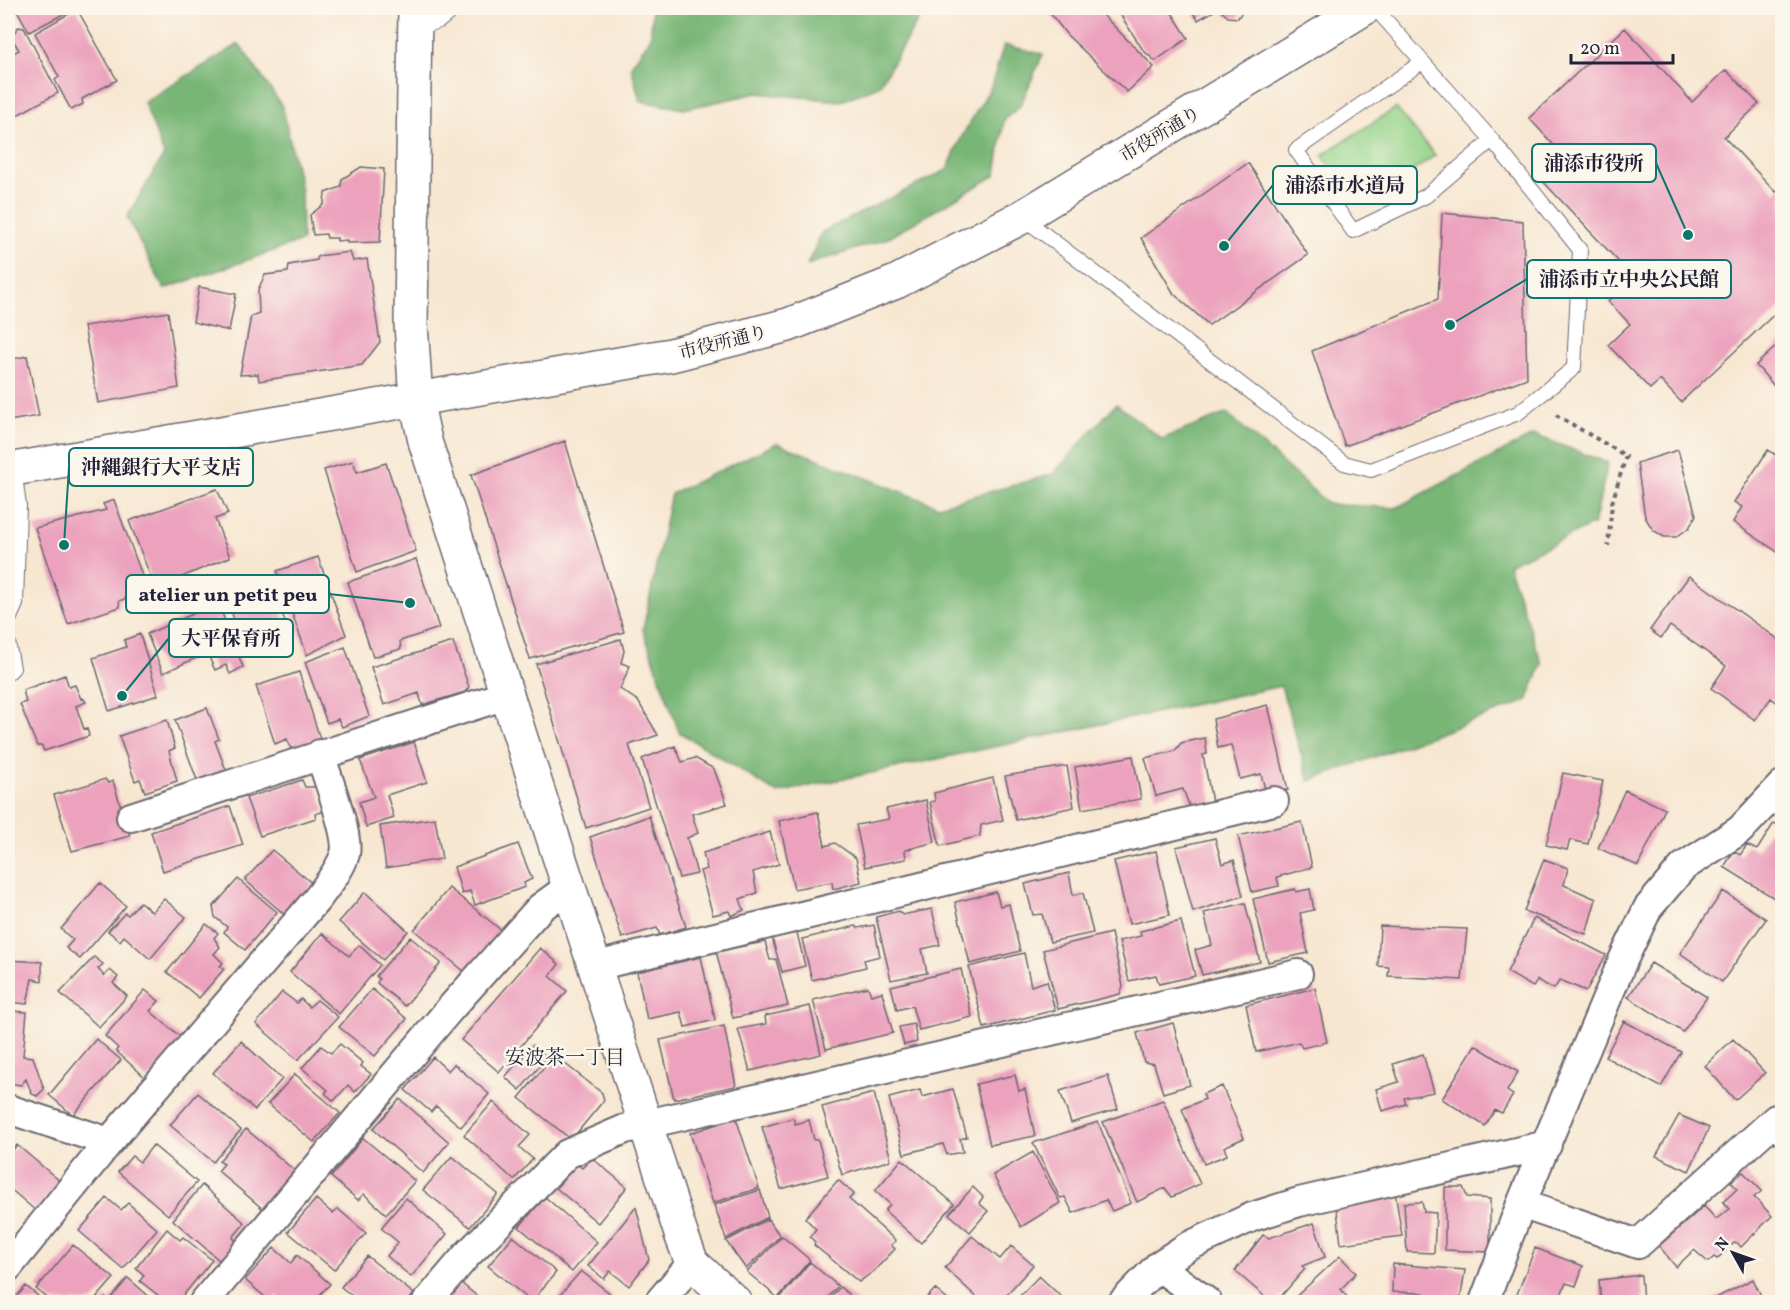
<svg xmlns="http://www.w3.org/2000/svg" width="1790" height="1310" font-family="Vollkorn,'Noto Serif JP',serif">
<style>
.green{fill:#96d48a;stroke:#5c7b62;stroke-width:1.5}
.forest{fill:#78b676;stroke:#4d6c58;stroke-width:1.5}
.building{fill:#eca2bd}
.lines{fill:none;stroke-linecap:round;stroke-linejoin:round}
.lane-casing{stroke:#6d6770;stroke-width:16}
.street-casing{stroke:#6d6770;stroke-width:32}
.secondary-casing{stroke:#6d6770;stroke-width:36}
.primary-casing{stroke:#6d6770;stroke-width:36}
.path{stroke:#6d6770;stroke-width:4;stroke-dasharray:4.5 4.5;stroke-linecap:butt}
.lane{stroke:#fff;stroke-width:14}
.street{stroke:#fff;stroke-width:28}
.secondary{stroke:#fff;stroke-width:33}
.primary{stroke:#fff;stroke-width:33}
.labels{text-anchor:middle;stroke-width:5;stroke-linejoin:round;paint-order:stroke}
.street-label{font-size:18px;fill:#22223b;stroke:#fbf7ec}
.neighbourhood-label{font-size:20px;fill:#22223b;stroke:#fbf7ec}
.leader{fill:none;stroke:#0f766e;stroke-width:2}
.callout-dot{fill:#0f766e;stroke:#fbf7ec;stroke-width:2}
.callout{fill:#fbf7ec;stroke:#0f766e;stroke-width:2}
.callout-label{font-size:20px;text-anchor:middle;font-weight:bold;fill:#22223b}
</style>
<rect width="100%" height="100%" fill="#fbf7ec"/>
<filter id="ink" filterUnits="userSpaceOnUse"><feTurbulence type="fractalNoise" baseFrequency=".0167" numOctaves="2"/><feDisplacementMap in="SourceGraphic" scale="12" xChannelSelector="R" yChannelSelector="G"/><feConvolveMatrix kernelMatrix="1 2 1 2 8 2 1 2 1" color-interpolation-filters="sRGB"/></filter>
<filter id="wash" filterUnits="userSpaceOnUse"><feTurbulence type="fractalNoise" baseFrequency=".008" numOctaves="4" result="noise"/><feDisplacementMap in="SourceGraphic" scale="24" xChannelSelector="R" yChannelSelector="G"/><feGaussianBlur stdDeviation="1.35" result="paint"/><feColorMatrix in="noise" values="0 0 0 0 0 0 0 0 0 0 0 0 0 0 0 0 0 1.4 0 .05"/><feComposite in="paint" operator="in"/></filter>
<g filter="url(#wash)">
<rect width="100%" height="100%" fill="#f7e7d1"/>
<path class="green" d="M1396,108L1435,155L1387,190L1352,197L1322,155Z"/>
<path class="forest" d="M652,8H925L879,86L841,101L757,93L684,109L640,101L631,66L651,37Z
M239,44L282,106L301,190L302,241L164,289L127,217L164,155L144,102Z
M1004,45L1043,54L1020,106L1004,120L996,175L886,239L807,265L822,232L947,170L962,136L991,87Z
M1116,404L1162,439L1227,413L1328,504L1396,508L1534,435L1608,463L1594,524L1508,565L1542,664L1527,701L1309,781L1281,686L777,793L679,732L643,630L671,494L777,443L938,506L1053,474Z"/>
<g id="blocks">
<path class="building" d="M16,8H75L29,32Z
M1046,8H1104L1103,15L1154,67L1127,92L1067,35Z
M1116,8H1169L1188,38L1155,61L1143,50Z
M1190,8H1242L1243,10L1238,18L1228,17L1219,8L1198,20Z
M77,9L117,80L82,99L83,104L71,110L55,80L59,77L35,33Z
M18,27L24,28L58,93L8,120V56L19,50L11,37Z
M1625,28L1692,102L1726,70L1759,104L1724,137L1776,192L1782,186V307L1681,402L1660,380L1650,389L1608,345L1630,324L1608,301L1633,277L1538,176L1562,154L1529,118Z
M1248,163L1308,255L1209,325L1174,294L1141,238Z
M361,167L384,169L380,242L347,243V240L337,241V238H327L326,234L313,235L310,215L324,204L325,193L341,187L342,179Z
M1442,213L1523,221L1527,378L1345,446L1312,351L1438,299Z
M350,252L353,261L367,259L380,342L362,365L259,381L258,374L240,375L251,316L259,313L258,290L265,275L288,272L289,265L317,260L318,256Z
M199,287L236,294L229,331L193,322Z
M168,312L179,388L98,403L84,326Z
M1782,341V395L1756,365Z
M27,356L39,416L8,421V360Z
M565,441L624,632L530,659L471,475Z
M1678,450L1696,515L1689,528L1676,537H1664L1653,530L1645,517L1637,463Z
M1768,450L1782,459V555L1733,522L1742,507L1734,502Z
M353,461L357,472L386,463L416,551L357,572L324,470Z
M217,489L228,514L215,519L230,557L155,588L129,521Z
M114,500L146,586L135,590V595L119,601L120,607L68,624L35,528L106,510L103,504Z
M318,557L346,635L307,655L277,571Z
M416,559L439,628L400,641L401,649L373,657L348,582Z
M269,575L291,639L264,649L260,641L250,644L248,637L240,638L224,589Z
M1689,576L1782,642V706L1771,698L1755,720L1711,688L1726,666L1670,626L1661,638L1650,630Z
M218,603L243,667L230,674L226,665L215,670L207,653L163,673L147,634Z
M140,634L158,695L109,711L93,658L126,647L124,640Z
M621,639L624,651L621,663L630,666L620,689L638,701L658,735L629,745L649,807L586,828L536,664Z
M453,642L469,687L465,692L422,705L419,693L384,705L371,667Z
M345,647L369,716L342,727L338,719L327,723L305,662Z
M299,672L321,742L292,751L287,739L275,744L256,686Z
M65,675L69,687L75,685L81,699L83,698L86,702L76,706L84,729L87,728L89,736L44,751L42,746H37L20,704L26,702L23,690Z
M1268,705L1288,790L1266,793L1261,774L1240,779L1231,745L1218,748L1213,719Z
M207,708L219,739L215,741L226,770L197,780L175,720Z
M167,720L175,748L169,751L177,781L145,792L140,779L135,781L119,736Z
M1205,738L1207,754L1203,755L1212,802L1190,808L1183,789L1156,796L1145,758L1175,751L1181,743Z
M414,742L427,782L387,795L394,818L366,827L359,802L374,797L360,760Z
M675,746L682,762L695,758L714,769L727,804L692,814L698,833L687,838L697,874L679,878L642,759Z
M1133,756L1141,799L1082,809L1075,767Z
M1067,766L1074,807L1016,820L1005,776Z
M1563,773L1603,781L1588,844L1570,840L1567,850L1546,845Z
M993,778L1003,820L981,825L980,836L940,846L930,802L935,801L934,793Z
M105,779L108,783L113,781L130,836L72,851L54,795Z
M302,780L305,787H317L325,811L315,814L316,818L260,836L246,798Z
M1625,790L1665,809L1638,866L1598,848Z
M926,800L935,842L905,850L906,859L865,867L856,825L889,819L886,809Z
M230,806L243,845L163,871L151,832Z
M818,812L825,846L835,843L856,858L861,882L833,889L832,882L794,889L779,821Z
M649,816L686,927L660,935L657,928L622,938L590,837Z
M435,818L442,859L386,868L380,826Z
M1302,822L1312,867L1277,877L1279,886L1252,892L1238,836Z
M1774,823L1782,828V903L1724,867L1734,851L1740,855L1747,845L1757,850Z
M770,832L779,864L753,872L757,893L740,899L744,910L731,916L729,911L713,915L700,871L707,869L703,853Z
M1215,838L1222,864L1234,860L1243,896L1193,912L1176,847Z
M518,844L532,879L524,883L525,887L475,905L470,891L462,894L454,867Z
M272,850L313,884L285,915L245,880Z
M1156,851L1170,915L1129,924L1114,861Z
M1544,859L1568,868L1564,885L1596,899L1586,934L1524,911Z
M1069,873L1073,895L1083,893L1093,933L1050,942L1042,914L1033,915L1025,884Z
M238,879L277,912L245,950L224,932L227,927L215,917L213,907Z
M100,883L126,906L80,959L66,948L73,940L61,929Z
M449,888L501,930L465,972L414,930Z
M1295,889L1296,892L1310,889L1314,910L1300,913L1308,953L1268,962L1253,899Z
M1723,891L1766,919L1722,982L1680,953Z
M365,892L408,931L383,960L339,922Z
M996,892L1000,906L1009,904L1020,951L970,964L955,902Z
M164,899L186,917L150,959L124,936L120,941L108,931L125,913L128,915L140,902L152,912Z
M1245,903L1260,962L1202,975L1195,950L1212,945L1204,913Z
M932,909L940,945L922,949L927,973L891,980L876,917L899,911L902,915Z
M1534,918L1606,955L1586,991L1560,980L1554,989L1537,980L1533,987L1507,972Z
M1181,921L1195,976L1159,984L1156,975L1129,981L1119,941L1141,936L1140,931Z
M206,924L218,933L214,938L220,947L214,954L223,963L220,966L224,969L199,998L167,972Z
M874,925L880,956L864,960L866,967L812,980L802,939L856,926L858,928Z
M1380,926L1467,929L1462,980L1388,976L1389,967L1378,966Z
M322,933L349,956L359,945L380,965L339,1014L290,972Z
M797,933L805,966L782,972L772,938Z
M1111,933L1123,986L1120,994L1058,1009L1043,950Z
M410,937L441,963L405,1006L377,983L379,979L376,976Z
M765,942L770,960L776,959L788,1006L733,1018L716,951Z
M540,948L559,964L550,976L567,991L499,1072L461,1040Z
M1024,953L1031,986L1047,981L1055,1010L984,1028L969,967Z
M94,957L103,964L98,969L104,976L110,970L118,977L113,983L127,996L99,1027L60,993Z
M701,957L715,1020L685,1027L681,1012L647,1019L637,972Z
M8,960L42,962V981L32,979L27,1004L8,1002Z
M1651,963L1707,997L1683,1032L1628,997Z
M961,969L972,1017L919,1030L912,1006L897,1010L891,986Z
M868,987L871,995L882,992L893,1033L826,1049L813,1000Z
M1315,988L1327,1042L1302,1048L1299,1042L1256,1052L1246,1005Z
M372,989L407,1019L375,1056L339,1027Z
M145,990L159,1001L150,1011L183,1039L148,1080L116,1051L118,1048L105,1036Z
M282,992L297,1003L301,999L309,1007L317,1000L338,1017L298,1060L256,1024Z
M810,1006L821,1054L750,1071L738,1029L766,1024L765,1016Z
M8,1011L27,1012L23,1056L33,1057L44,1089L37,1096L32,1094L26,1079L21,1085L8,1083Z
M1624,1021L1681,1052L1661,1087L1605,1057Z
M1173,1023L1190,1085L1163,1093L1154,1064L1144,1062L1137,1033Z
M914,1024L917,1042L904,1045L899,1027Z
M724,1026L736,1086L674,1099L660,1040Z
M96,1039L121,1060L73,1115L49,1095Z
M1733,1039L1765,1073L1735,1100L1705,1066Z
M241,1041L282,1079L255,1110L213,1073Z
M340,1044L363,1063L361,1066L371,1074L355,1092L348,1085L334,1101L325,1093L328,1090L302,1068L321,1046L331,1053Z
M533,1045L547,1057L520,1090L505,1077Z
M1475,1045L1518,1072L1507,1091L1513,1095L1502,1113L1495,1110L1485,1126L1442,1099Z
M1423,1054L1434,1092L1404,1098L1406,1104L1382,1111L1376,1089L1399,1082L1393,1064Z
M554,1055L602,1093L604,1100L576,1134L568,1137L519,1098Z
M433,1057L448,1071L454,1064L489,1094L461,1127L436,1106L431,1112L405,1090Z
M295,1074L340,1113L314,1142L268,1104Z
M1015,1075L1019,1091L1025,1089L1035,1136L990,1145L976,1084Z
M1108,1076L1118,1109L1071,1123L1060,1091Z
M1222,1086L1244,1138L1224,1147L1227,1155L1204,1164L1182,1109L1205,1099L1203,1094Z
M953,1089L967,1137L960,1139L963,1152L947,1155L943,1144L904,1154L889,1098L920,1090L922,1097Z
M198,1093L241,1130L213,1162L170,1125Z
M874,1093L891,1160L842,1175L822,1107Z
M400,1099L449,1142L423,1173L373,1129Z
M1163,1100L1200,1184L1172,1197L1165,1188L1137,1202L1103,1122Z
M493,1102L530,1135L519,1147L533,1159L514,1180L464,1135Z
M1679,1115L1709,1128L1689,1171L1656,1156Z
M736,1118L759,1188L713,1203L690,1133Z
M793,1118L795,1124L809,1120L814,1140H818L828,1176L781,1189L762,1127Z
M1098,1122L1131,1203L1112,1211L1106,1200L1073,1213L1065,1197L1060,1198L1033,1143Z
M246,1129L295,1171L263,1209L218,1171L224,1164L219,1161Z
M363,1138L415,1181L386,1214L364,1194L358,1200L331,1177Z
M17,1145L61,1182L36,1211L8,1187V1156Z
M153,1145L197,1182L168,1215L118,1172L132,1156L140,1162Z
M1033,1152L1060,1203L1021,1227L993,1175Z
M452,1156L498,1194L470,1227L423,1190Z
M592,1158L627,1187L598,1223L556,1188L577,1164L582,1168Z
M902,1159L954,1204L921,1243L885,1211L890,1204L875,1191Z
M1743,1172L1762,1191L1754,1197L1772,1216L1741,1247L1735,1242L1717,1259L1714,1257L1708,1262L1694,1250L1676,1267L1659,1246L1704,1206L1716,1219L1730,1209L1723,1202L1737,1189L1731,1182Z
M838,1180L854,1194L849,1199L896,1241L891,1245L895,1249L874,1271L859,1282L814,1245L815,1242L810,1237L816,1229L805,1218Z
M202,1185L245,1223L233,1237L236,1242L219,1260L173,1220Z
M973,1187L983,1197L979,1203L988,1211L970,1232L949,1214Z
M1445,1187H1463L1467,1197L1490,1199V1252L1445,1250Z
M760,1190L768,1217L726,1239L714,1205Z
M1395,1192L1402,1236L1341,1244L1336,1201Z
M545,1197L597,1242L572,1272L519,1227Z
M107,1198L121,1210L128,1203L157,1229L123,1269L79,1231Z
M406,1198L447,1234L411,1277L387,1256L398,1242L381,1228Z
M316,1199L333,1214L338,1209L366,1233L334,1270L288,1232Z
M1422,1202L1424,1212L1436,1213L1434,1253L1407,1252L1404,1203Z
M636,1207L649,1260L629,1286L610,1271L604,1279L588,1266Z
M768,1219L780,1236L746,1269L726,1241Z
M1314,1223L1325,1257L1302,1266L1305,1269L1276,1302H1271L1235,1271L1263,1235L1269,1238Z
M167,1229L180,1240L183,1237L212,1260L178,1302H167L140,1281L144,1275L136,1268Z
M513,1236L556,1272L532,1302L488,1266Z
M782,1236L810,1260L778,1298L747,1272Z
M972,1236L1000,1259L1011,1246L1033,1265L1000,1302H982L945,1268Z
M73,1245L114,1278L93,1302H53L36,1289Z
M274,1248L291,1263L297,1255L330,1284L313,1302H286L277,1296L271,1302L245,1280Z
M1535,1248L1583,1266L1576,1286L1566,1283L1558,1302H1514Z
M367,1256L414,1294L407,1302H360L341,1287Z
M1340,1256L1356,1273L1341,1289L1350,1301L1348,1302H1290Z
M810,1262L838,1286L824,1302H783L779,1299Z
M1393,1264L1465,1270L1460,1302H1422L1423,1293L1392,1292Z
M581,1271L612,1295L607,1302H554Z
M1641,1275L1643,1302H1601L1599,1280Z
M1039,1276L1067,1302H1014Z
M128,1278L152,1299L149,1302H100L105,1298L109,1301Z
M1753,1279L1764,1302H1708Z
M461,1283L484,1302H445Z
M26,1286L45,1302H12Z
M840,1287L858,1302H827Z
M935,1289L950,1302H923Z"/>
</g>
</g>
<g filter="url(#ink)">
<use href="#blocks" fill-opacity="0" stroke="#6d6770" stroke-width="1.5"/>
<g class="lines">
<defs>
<path id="lane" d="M415,29L439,21L455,8
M1422,62L1296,150L1353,231L1426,196L1492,140
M1022,217L1344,463L1371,470L1518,413L1574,368L1580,250L1492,140L1375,8
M8,622L16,604L19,506L14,469
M8,642L13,668L8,673"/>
<path id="street" d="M131,817L506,695
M596,966L1274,801
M8,1109L109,1142
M1521,1204L1638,1244L1776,1119L1782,1130
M1158,1266L1207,1302
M8,1267L109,1142L318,898C328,884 340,870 345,854C350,836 326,774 320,754
M204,1302L449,1010L540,908L569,887
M427,1302L466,1256L567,1154L625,1129L1298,974
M659,1302L692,1263
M1123,1302L1158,1266L1187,1247L1252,1217L1299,1202L1547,1145
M1484,1302L1521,1204L1623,960L1648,908L1683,867L1740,830L1782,785"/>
<path id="secondary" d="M415,8L411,324L416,400L425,441L681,1234L692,1263L735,1302"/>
<path id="primary" d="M8,470L671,355L788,325L896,282L1022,217L1365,8"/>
</defs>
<use href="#lane" class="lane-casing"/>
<use href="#street" class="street-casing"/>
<use href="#secondary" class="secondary-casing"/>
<use href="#primary" class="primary-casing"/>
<path class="path" d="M1556,415L1626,456L1612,503L1608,546"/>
<use href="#lane" class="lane"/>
<use href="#street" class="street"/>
<use href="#secondary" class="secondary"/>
<use href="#primary" class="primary"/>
</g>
</g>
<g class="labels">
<g class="street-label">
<text transform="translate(1160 134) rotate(-31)" y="6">市役所通り</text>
<text transform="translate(723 342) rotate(-14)" y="6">市役所通り</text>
</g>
<g class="neighbourhood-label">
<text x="565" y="1064">安波茶一丁目</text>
</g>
</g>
<path class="leader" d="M1688 235L1656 163M1224 246L1273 185M1450 325L1527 279M64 545L69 467M410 603L329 594M122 696L169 638"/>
<g class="callout-dot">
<circle cx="1688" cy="235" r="6"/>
<circle cx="1224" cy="246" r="6"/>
<circle cx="1450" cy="325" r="6"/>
<circle cx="64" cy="545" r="6"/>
<circle cx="410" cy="603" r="6"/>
<circle cx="122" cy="696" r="6"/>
</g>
<g class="callout">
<rect x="1532" y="144" width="124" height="38" rx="6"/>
<rect x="1273" y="166" width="144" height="38" rx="6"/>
<rect x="1527" y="260" width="204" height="38" rx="6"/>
<rect x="69" y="448" width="184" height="38" rx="6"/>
<rect x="126" y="575" width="203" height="38" rx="6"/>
<rect x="169" y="619" width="124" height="38" rx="6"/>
</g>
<g class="callout-label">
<text x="1594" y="170">浦添市役所</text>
<text x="1345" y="192">浦添市水道局</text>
<text x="1629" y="286">浦添市立中央公民館</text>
<text x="161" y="474">沖縄銀行大平支店</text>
<text x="228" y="601">atelier un petit peu</text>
<text x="231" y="645">大平保育所</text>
</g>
<rect width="1790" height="1310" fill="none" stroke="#fbf7ec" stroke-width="30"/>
<g transform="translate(1733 1253) rotate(310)" stroke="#fbf7ec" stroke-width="4.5" paint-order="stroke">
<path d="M0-4.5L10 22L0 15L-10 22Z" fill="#22223b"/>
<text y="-9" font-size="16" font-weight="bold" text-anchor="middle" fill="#22223b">N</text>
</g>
<path d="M1571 54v9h102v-9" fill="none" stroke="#22223b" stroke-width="3"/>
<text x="1580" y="54" font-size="18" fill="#22223b" stroke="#fbf7ec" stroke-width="4.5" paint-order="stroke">20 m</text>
</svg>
